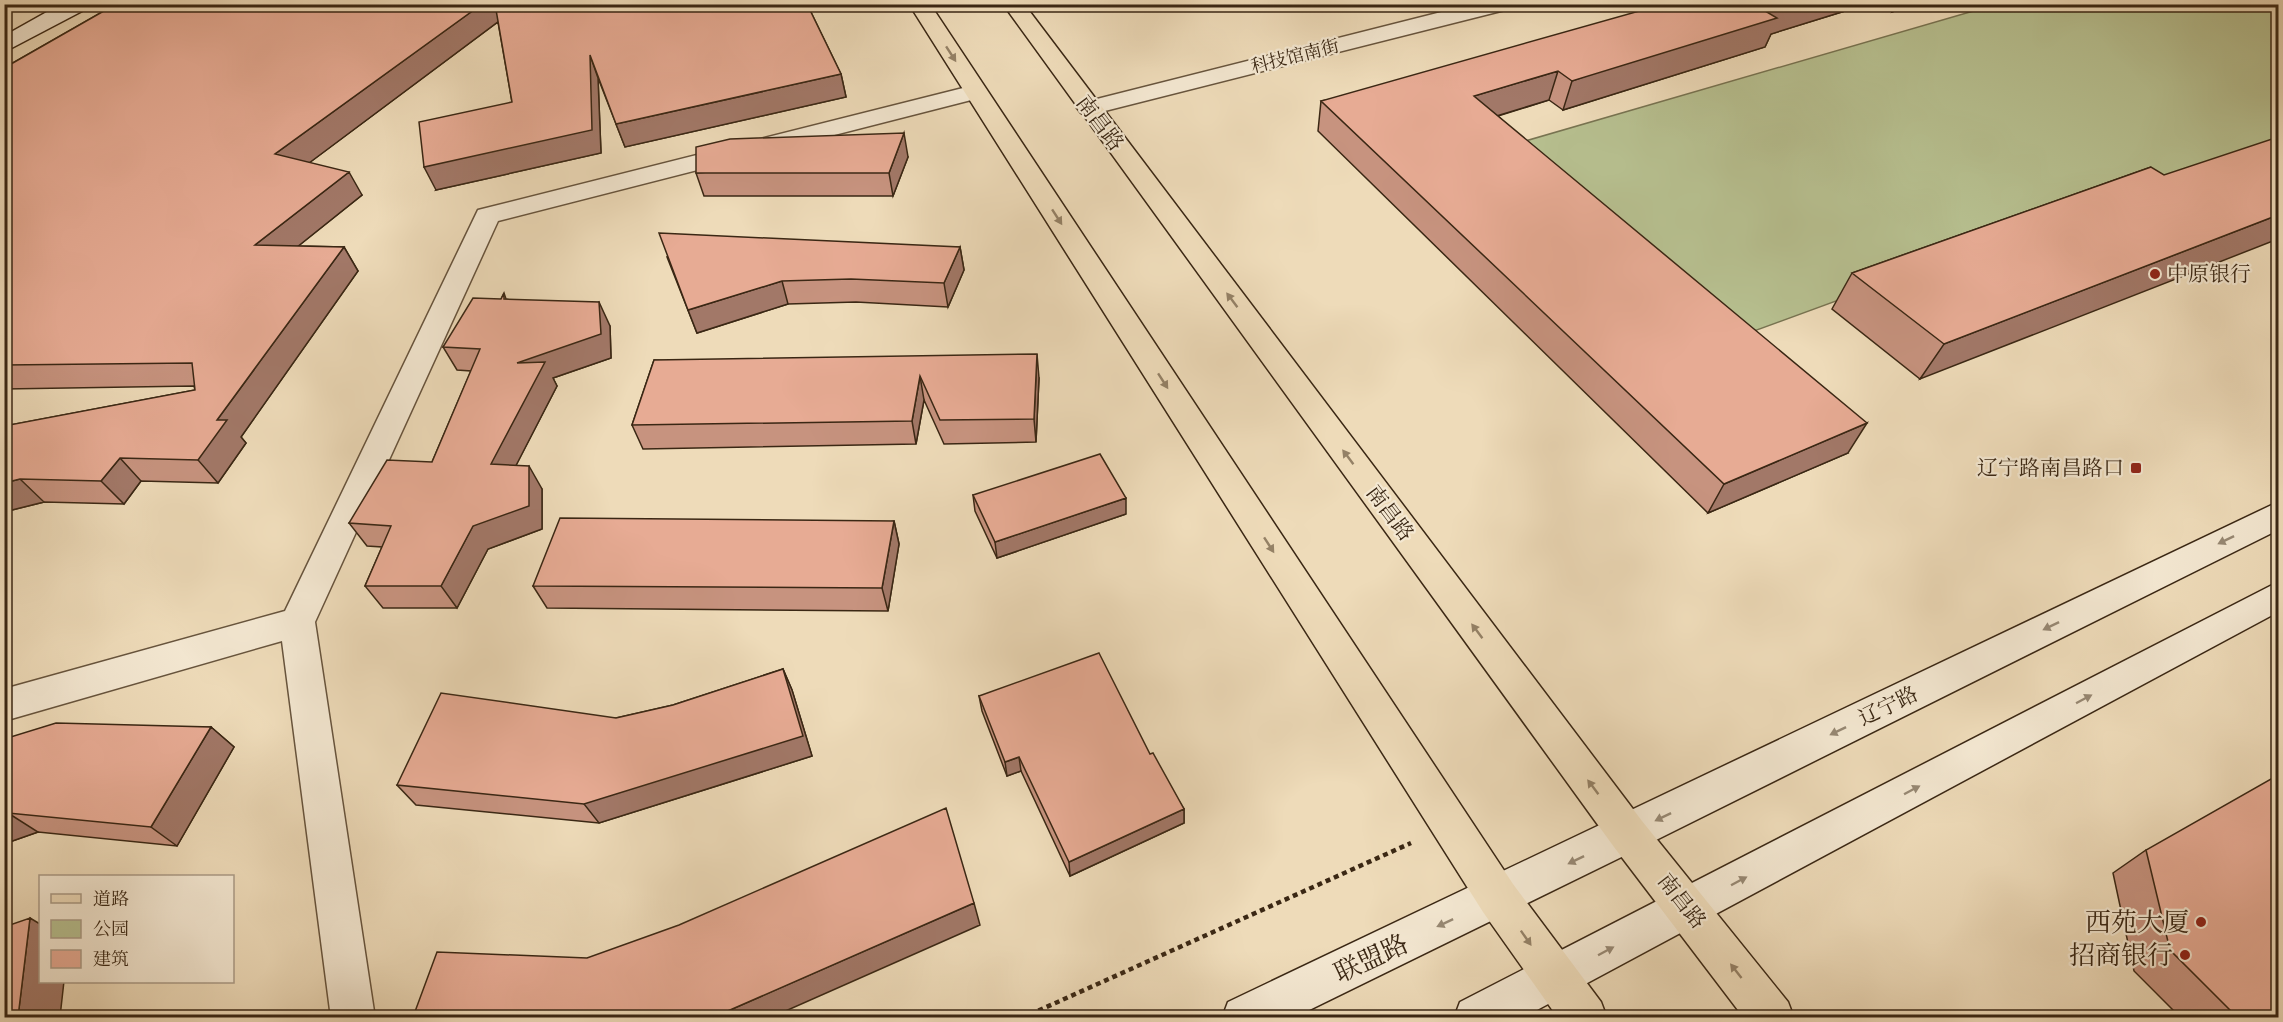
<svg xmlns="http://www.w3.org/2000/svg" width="2283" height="1022" font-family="'IM FELL French Canon','Noto Serif SC',serif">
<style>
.green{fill:#b7c090;stroke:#787452;stroke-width:1.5}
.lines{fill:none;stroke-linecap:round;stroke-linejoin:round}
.street-casing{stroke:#67543d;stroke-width:3}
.secondary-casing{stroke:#3a2714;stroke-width:3}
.primary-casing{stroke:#3a2714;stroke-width:3}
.path{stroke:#3a2714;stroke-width:4.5;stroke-dasharray:5 4;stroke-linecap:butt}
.street{fill:#f4e8d2;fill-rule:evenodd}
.secondary{fill:#f4e8d2;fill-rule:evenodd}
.primary{fill:#eedbb9;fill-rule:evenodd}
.wall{fill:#c7937f;stroke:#3a2714;stroke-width:1.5}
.shaded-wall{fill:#a27868;stroke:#3a2714;stroke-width:1.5}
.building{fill:#e7ab94;stroke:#3a2714;stroke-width:1.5}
.oneway{fill:#948166}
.oneway2{fill:#978873}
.poi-dot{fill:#8f2418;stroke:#f4e8d2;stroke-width:2}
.labels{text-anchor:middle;stroke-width:4.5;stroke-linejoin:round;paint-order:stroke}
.far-street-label{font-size:18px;fill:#3a2714;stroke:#f4e8d2}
.street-label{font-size:21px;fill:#3a2714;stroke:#f4e8d2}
.poi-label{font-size:21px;fill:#3a2714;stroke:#f4e8d2;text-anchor:start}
.near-poi-label{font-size:26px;fill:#3a2714;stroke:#f4e8d2;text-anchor:end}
.near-street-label{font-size:26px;fill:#3a2714;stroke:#f4e8d2}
</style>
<rect width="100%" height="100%" fill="#eedbb9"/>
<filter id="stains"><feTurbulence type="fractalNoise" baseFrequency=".00333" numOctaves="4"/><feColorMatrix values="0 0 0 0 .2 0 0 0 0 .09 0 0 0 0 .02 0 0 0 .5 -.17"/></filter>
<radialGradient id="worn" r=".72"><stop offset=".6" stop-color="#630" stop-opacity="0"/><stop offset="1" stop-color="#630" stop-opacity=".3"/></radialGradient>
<path class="green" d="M1994,5H2278V139L1735,338L1508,146Z"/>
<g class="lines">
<defs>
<path id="street" d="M1473,4H1511L1509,9L1089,115L1081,113L1077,108L1081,103Z
M975,85L983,87L987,92L983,97L498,221L315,622L375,1018H331L282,641L4,721V689L285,611L478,210Z"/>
<path id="secondary" d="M4,4H18L16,9L4,12Z
M61,4H88L86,9L4,52V36Z
M2278,502V530L1642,847L1293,1018H1222L1228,1002Z
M2278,582V612L1522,1018H1454L1460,1002Z"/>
<path id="primary" d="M909,4H930L1513,884L1601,1002L1607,1018H1558L1483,912Z
M1003,4H1024L1642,821L1788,1002L1794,1018H1744L1614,847Z"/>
</defs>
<use href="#street" class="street-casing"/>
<use href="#secondary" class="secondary-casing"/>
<use href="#primary" class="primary-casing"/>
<path class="path" d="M1022,1018L1411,843"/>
<use href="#street" class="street"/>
<use href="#secondary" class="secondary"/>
<use href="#primary" class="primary"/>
</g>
<path class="wall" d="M116,4H807L841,74L846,97L625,147L598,78L601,153L436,190L512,102L498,22L309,163L362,195L298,246L344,247L358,271L241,437L246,443L218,483L141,481L124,504L44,502L4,512V426L195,390L194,386L4,389V68Z
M1879,4H1916L1892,12Z
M1845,11L1771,34L1765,47L1563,110L1549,100L1498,116L1848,453L1708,513L1318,131L1321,101Z
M908,157L893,196H704L696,173Z
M2151,167L1920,379L1832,309L1852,273Z
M960,247L964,270L948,307L856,302L788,304L697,333L667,257Z
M504,293L506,299L610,326L611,358L553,378L557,386L516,465L542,489V529L488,549L457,608H383L365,586L382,547L367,546L349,523L432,462L471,371L457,370L443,347L501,299Z
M654,360L1039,378L1036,442L944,444L924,400L916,444L643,449L632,425Z
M973,495L1126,514L997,558L975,511Z
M894,521L899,544L888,611L547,608L533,586Z
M783,669L792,690L812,756L599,823L416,805L397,785L616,718L673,705Z
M979,696L1150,754L1184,809V823L1070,876L1021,771L1007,776L982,711Z
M211,727L234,747L177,846L38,832L4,844V739Z
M2146,850L2278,1017H2180L2134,971L2113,873Z"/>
<path class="shaded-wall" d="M482,4H497L503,18L289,178L275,154Z
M1786,4H1874L1845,11L1771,34L1765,47L1563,110L1572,81L1765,11Z
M1896,4H1916L1892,12Z
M590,55L598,78L601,153L436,190L424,167Z
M1558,71L1549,100L1467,125L1474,96Z
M841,74L846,97L625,147L616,124Z
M904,133L908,157L893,196L889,173Z
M349,172L362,195L271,268L255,245Z
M2278,215V239L1920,379L1944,344Z
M344,247L358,271L241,437L246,443L218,483L198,460L217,420Z
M960,247L964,270L948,307L944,283Z
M782,281L788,304L697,333L688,310Z
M599,302L610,326L611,358L553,378L557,386L505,487L491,464L517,363Z
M1037,354L1039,378L1036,442L1034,419Z
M920,376L924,400L916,444L912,421Z
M1867,423L1848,453L1708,513L1724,484Z
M120,458L141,481L124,504L101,481Z
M529,466L542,489V529L488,549L457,608L441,586L473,526Z
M20,479L44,502L4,512V483Z
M1126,498V514L997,558L995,542Z
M894,521L899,544L888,611L882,588Z
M783,669L792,690L812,756L599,823L584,804Z
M211,727L234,747L177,846L151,827Z
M1019,757L1021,771L1007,776L1005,762Z
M1184,809V823L1070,876L1069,862Z
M8,813L38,832L4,844V814Z
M974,903L980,925L772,1017H714Z
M30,918L40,924V981H64L60,1017H18Z"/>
<path class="building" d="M116,4H482L275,154L349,172L255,245L344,247L217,420H227L198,460L120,458L101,481L20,479L4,483V426L195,390L192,363L4,365V68Z
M495,4H807L841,74L616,124L590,55L592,130L424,167L419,122L512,102Z
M1664,4H1786L1765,11L1777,18L1572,81L1558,71L1474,96L1867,423L1724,484L1321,101Z
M904,133L889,173H696V147L730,139Z
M2278,137V215L1944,344L1852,273L2151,167L2164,175Z
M659,233L960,247L944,283L851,279L782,281L688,310Z
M504,293V299L599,302L601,334L517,363L545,362L491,464L529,466V506L473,526L441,586H365L391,526L349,523L387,460L432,462L480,349L443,347L473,298L501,299Z
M1037,354L1034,419L940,420L920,376L912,421L632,425L654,360Z
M1100,454L1126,498L995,542L973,495Z
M560,518L894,521L882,588L533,586Z
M1099,653L1150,754L1153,753L1184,809L1069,862L1019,757L1005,762L979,696Z
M783,669L803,736L584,804L397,785L441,693L616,718L673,705Z
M56,723L211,727L151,827L8,813L4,814V739Z
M2278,775V1017H2237L2170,950L2146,850Z
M946,808L974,903L714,1017H413L437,952L587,958L679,925Z
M30,918L18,1017H4V927Z"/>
<defs><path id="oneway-solid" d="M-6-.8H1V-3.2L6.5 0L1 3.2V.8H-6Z" transform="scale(1.5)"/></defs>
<g class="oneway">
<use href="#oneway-solid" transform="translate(951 54) rotate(57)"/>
<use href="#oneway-solid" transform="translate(1057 217) rotate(57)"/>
<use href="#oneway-solid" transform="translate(1232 300) rotate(-127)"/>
<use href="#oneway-solid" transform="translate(1163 381) rotate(57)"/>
<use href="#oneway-solid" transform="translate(1348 457) rotate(-127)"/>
<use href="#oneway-solid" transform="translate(1269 545) rotate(57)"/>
<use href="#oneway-solid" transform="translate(1477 631) rotate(-127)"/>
<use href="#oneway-solid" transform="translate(1593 787) rotate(-127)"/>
<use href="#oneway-solid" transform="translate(1526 938) rotate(55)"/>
<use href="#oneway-solid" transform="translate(1736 971) rotate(-128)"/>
</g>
<g class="oneway2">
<use href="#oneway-solid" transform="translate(2226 540) rotate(154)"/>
<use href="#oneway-solid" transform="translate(2051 626) rotate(154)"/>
<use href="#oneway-solid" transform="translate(2084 699) rotate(-28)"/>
<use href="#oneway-solid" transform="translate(1838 731) rotate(154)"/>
<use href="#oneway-solid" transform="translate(1912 790) rotate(-28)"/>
<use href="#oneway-solid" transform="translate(1663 817) rotate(154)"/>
<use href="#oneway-solid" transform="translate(1576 860) rotate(154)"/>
<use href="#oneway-solid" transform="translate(1739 881) rotate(-28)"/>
<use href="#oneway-solid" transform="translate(1445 923) rotate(155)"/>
<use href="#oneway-solid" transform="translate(1606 951) rotate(-28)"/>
</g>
<g class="poi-dot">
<circle cx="2155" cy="274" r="6"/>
<rect x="2130" y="462" width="12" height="12" rx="3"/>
<circle cx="2201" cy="922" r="6"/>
<circle cx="2185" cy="955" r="6"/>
</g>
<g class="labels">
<g class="far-street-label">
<text transform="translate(1295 56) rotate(-14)" y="6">科技馆南街</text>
</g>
<g class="street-label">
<text transform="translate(1100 123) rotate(53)" y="7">南昌路</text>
<text transform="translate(1390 513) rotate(53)" y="7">南昌路</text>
<text transform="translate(1888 706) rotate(-26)" y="7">辽宁路</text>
<text transform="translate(1682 901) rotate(52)" y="7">南昌路</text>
</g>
<g class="poi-label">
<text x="2167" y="281">中原银行</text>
<text x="2124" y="475" text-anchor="end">辽宁路南昌路口</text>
</g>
<g class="near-poi-label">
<text x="2189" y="931">西苑大厦</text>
<text x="2173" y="964">招商银行</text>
</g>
<g class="near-street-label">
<text transform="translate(1371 958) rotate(-25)" y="9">联盟路</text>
</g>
</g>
<rect width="2283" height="1022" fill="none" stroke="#eedbb9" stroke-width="24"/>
<rect x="6" y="6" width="2271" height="1010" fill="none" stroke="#3a2714" stroke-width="3"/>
<rect x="12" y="12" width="2259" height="998" fill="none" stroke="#3a2714" stroke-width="1.5"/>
<rect x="39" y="875" width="195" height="108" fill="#f4e8d2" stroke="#aa9b86" stroke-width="1.5"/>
<rect x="51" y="894" width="30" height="9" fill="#eedbb9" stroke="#aa9b86" stroke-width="1.5"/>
<text x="93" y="905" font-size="18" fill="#3a2714">道路</text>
<rect x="51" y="920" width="30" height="18" fill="#b7c090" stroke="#aa9b86" stroke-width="1.5"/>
<text x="93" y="935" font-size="18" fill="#3a2714">公园</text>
<rect x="51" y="950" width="30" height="18" fill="#e7ab94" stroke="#aa9b86" stroke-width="1.5"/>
<text x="93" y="965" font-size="18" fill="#3a2714">建筑</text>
<rect width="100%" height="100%" filter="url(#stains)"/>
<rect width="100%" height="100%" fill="url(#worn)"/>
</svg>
